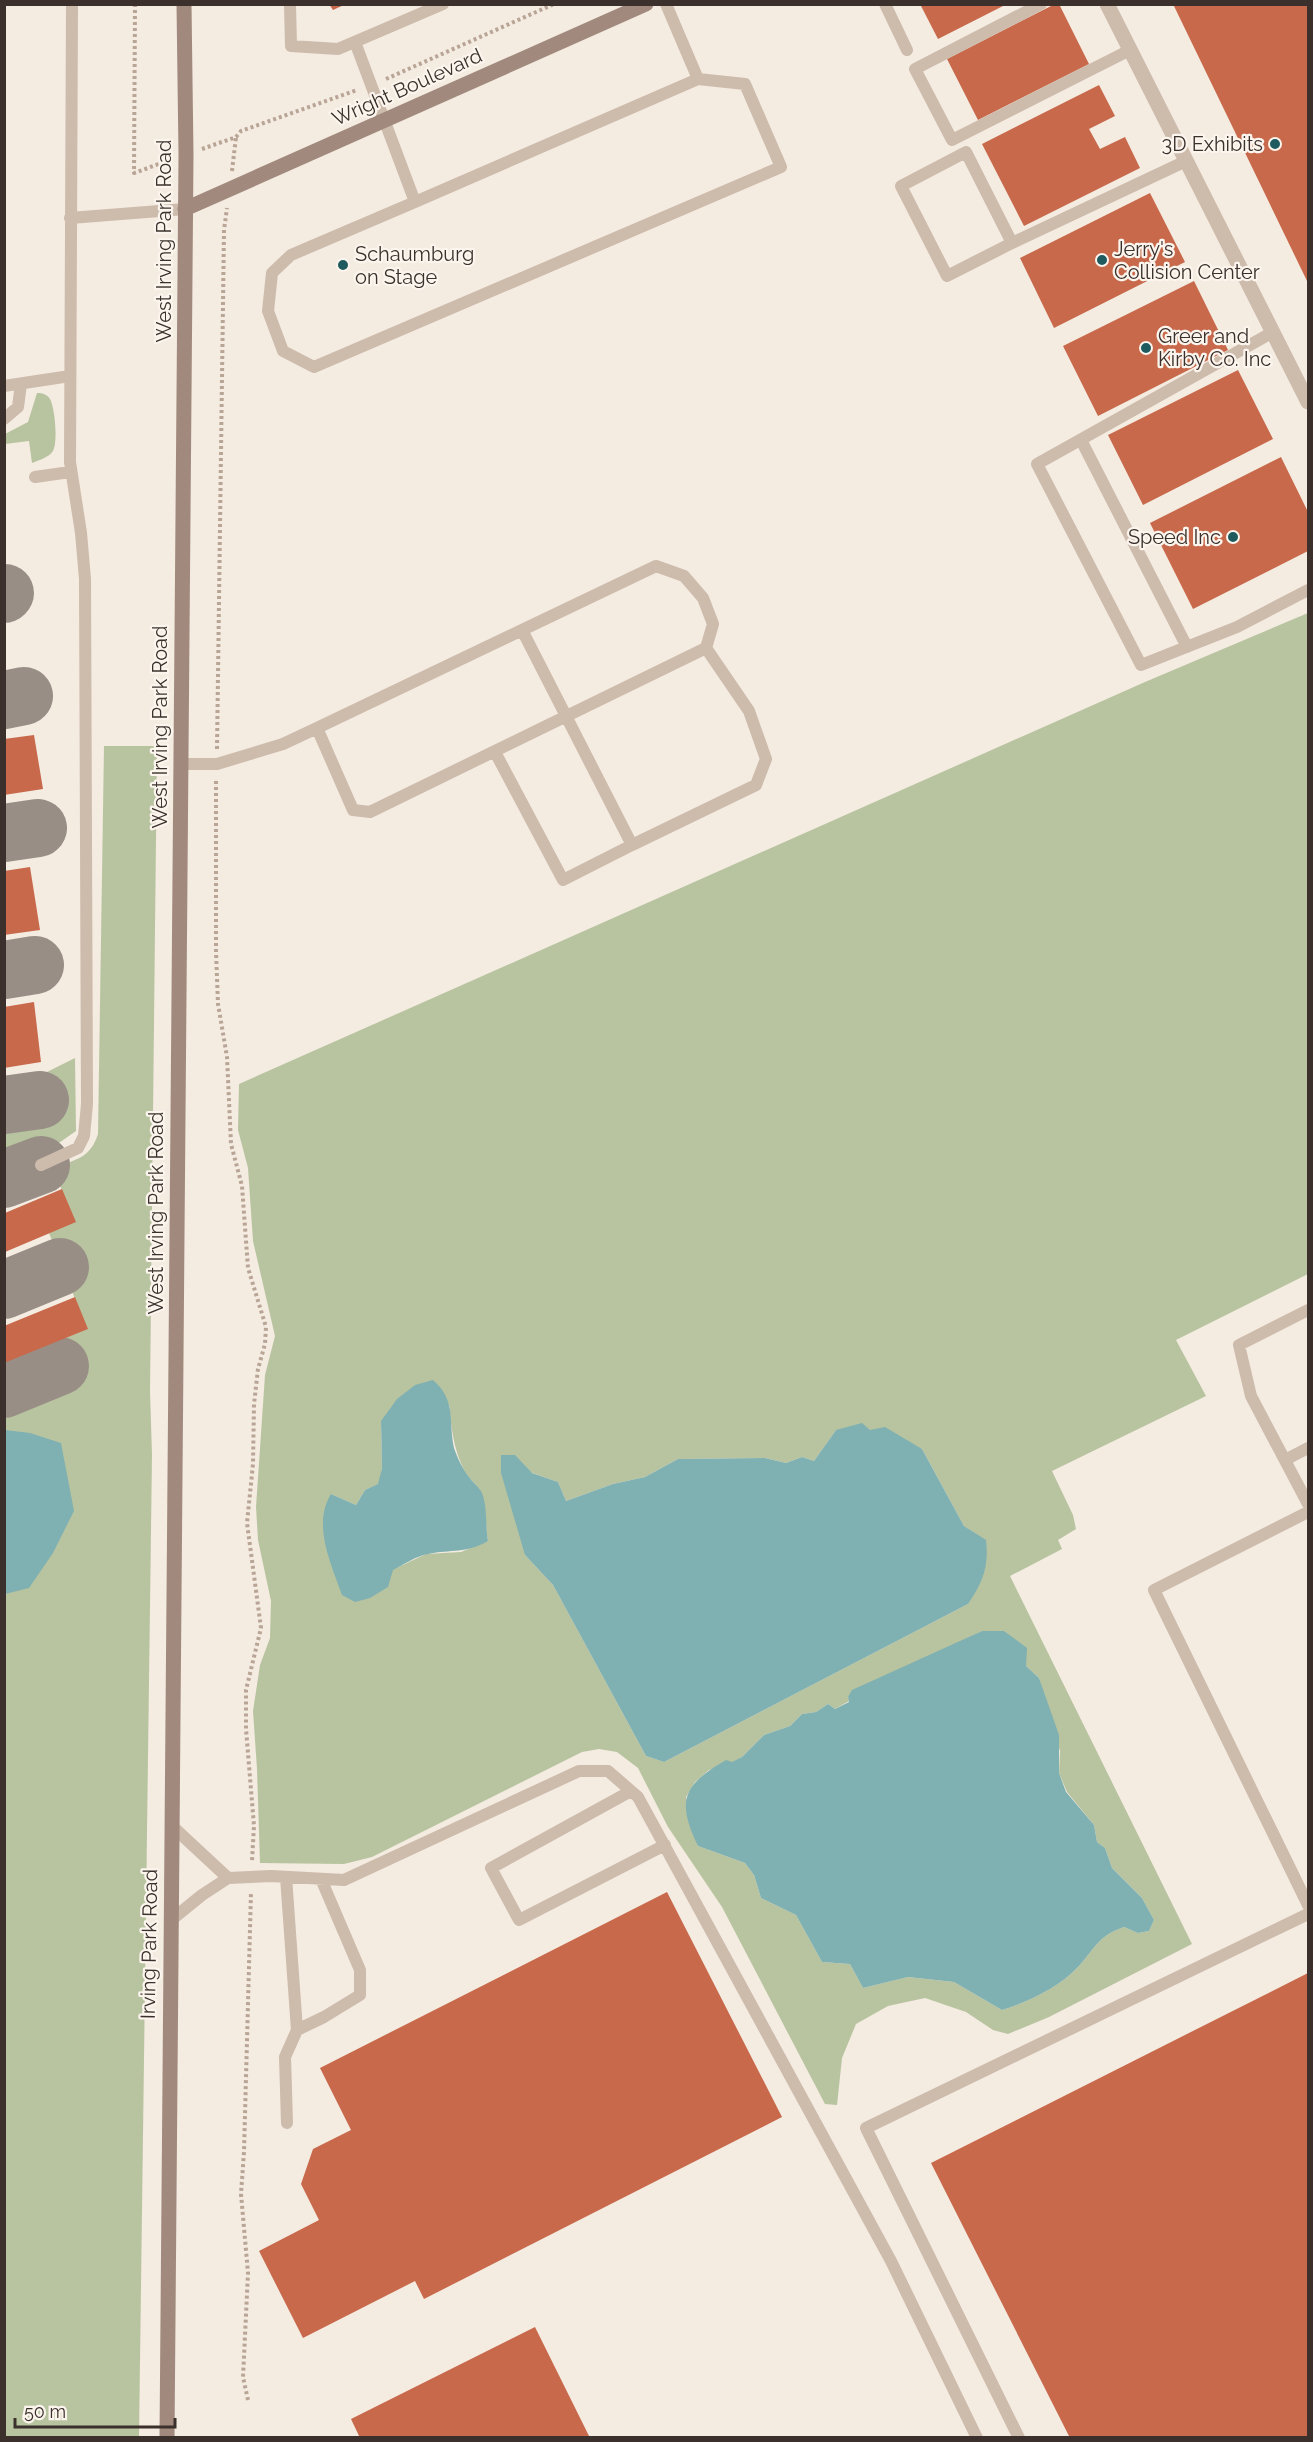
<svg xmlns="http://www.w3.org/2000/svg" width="1313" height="2442" font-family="Raleway,sans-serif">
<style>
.green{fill:#b8c4a0;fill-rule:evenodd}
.water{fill:#7fb0b2}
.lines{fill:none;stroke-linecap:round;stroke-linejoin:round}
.taxiway{stroke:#988e86;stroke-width:58}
.building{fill:#c8694b}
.path{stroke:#b9a596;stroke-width:4;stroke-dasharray:3 3;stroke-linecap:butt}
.lane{stroke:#cdbbac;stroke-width:12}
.street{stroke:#cdbbac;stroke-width:15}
.secondary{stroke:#a18a7d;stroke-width:15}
.poi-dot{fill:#1f5a5e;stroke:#fbf5ee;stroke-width:2}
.labels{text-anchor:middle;stroke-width:4.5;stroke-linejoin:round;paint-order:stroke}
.street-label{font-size:20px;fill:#3b302b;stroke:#fbf5ee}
.poi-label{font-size:20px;fill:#3b302b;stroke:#fbf5ee;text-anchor:start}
</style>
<rect width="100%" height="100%" fill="#f4ebe1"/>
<path class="green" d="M37,393C42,393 47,394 50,399C55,408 58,442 53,451C48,458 39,460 32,463L29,441L5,444V434L28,422Z
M1308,613V1274L1176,1340L1206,1396L1052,1471L1073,1515L1076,1529L1058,1540L1062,1549L1010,1576L1192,1944L1049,2017L1008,2034L993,2030L966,2012L925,1998L888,2006L856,2024L842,2058L837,2105L825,2104L722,1907L668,1827L638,1768L617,1752L599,1749L582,1752L372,1857L344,1864L260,1863L257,1769L253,1711L260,1665L270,1638L271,1601L258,1540L256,1507L265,1375L275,1336L253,1241L248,1168L238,1130L239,1084L1145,682ZM449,1404C452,1431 453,1447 465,1472C470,1480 479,1486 482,1495C487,1509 485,1526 488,1541L461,1552L426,1554L392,1570L331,1494L356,1505L365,1490L379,1484L382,1468L381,1421ZM836,1430H870L922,1449L964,1526L986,1541L968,1604L664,1762L646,1756L553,1585L525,1555L524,1470L558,1482L566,1501L613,1484L645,1477L678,1459L765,1458L786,1463L802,1457L814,1461ZM982,1631H1004L1026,1666L1039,1678L1060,1751L1059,1773L1067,1792L1094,1825L1097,1842L1105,1848L1112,1868L1142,1898L1154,1920L1149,1931L1138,1933L1124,1927C1098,1936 1096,1947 1079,1966C1060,1987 1028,2002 1002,2010L954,1982L908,1977L863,1988L850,1964L822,1962L796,1915L761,1898L754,1875L745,1863L698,1846L686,1797L695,1782L709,1770L732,1763L742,1757L764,1735L790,1726L802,1714L816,1712L828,1704L835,1709L849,1701L848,1697Z
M104,746H157L150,1391L152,1455L139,2437L5,2438V1411L78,1375L65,1338L87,1329L49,1233L75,1221L53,1169C75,1159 90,1159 98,1134Z
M75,1058L76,1131L56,1145L5,1166V1126L50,1119L41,1075Z"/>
<path class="water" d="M433,1380C457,1401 448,1421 454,1448C457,1457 463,1470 469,1477C472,1482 478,1486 481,1491C488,1505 485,1525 488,1541C466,1554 451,1549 428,1554C416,1556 403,1565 393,1570L388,1587L370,1598L355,1602L342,1595C331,1563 312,1525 331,1494L356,1505L365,1490L378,1484L382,1468L381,1421L397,1399L415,1385Z
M862,1423L870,1430L885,1427L922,1449L964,1526L986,1540C989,1567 983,1582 968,1604L664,1762L646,1756L553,1585L525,1555L501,1473V1455H515L532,1473L558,1482L566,1501L613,1484L645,1477L678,1459L765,1458L786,1463L802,1457L814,1461L836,1430Z
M5,1430L30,1433L61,1443L74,1511L53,1553L29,1588L5,1594Z
M982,1631H1004L1027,1648L1026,1666L1039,1678L1059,1735V1773L1066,1792L1094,1825L1097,1842L1105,1848L1112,1868L1142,1898L1154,1920L1149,1931L1138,1933L1124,1927C1098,1936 1096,1947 1079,1966C1060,1987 1028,2002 1002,2010L954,1982L908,1977L863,1988L850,1964L822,1962L796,1915L761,1898L754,1875L745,1863L698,1846C676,1800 683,1785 726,1760L732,1762L742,1757L764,1735L790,1726L802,1714L816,1712L828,1704L835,1709L849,1702L848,1697L852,1690Z"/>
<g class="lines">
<path class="taxiway" d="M4,594L5,593
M4,700L24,696
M4,833L38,828
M4,970L35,965
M4,1105L40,1100
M4,1179L41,1165
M4,1290L60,1267
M4,1389L60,1366"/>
</g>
<path class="building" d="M329,4H346L333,10Z
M920,4H1007L938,39Z
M1055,4H1059L1089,64L978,120L947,59Z
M1173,4H1308V283Z
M1099,85L1115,116L1089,129L1100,149L1125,137L1140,168L1024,226L982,144Z
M1150,193L1185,262L1054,328L1020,258Z
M1194,281L1228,350L1098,416L1063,346Z
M1238,370L1273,439L1143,505L1108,435Z
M1281,457L1308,512V551L1193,609L1150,523Z
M34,735L43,789L4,795V739Z
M30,867L40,930L4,935V871Z
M34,1002L41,1062L4,1068V1007Z
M62,1189L76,1222L5,1252V1213Z
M75,1297L88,1329L4,1363V1326Z
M667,1892L782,2117L424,2299L415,2281L303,2338L259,2251L319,2220L301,2184L313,2149L351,2130L320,2068Z
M1308,1973V2438H1070L931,2163Z
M535,2327L590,2438H360L351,2419Z"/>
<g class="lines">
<path class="path" d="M135,4L134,173L170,160
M386,79L554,4
M202,149L236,137L241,131L357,90
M232,171L236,137
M217,749L224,230L227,208
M216,781V952L218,1004L227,1057L231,1144L242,1186L248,1268L266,1327L265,1344L258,1369L254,1404L253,1464L247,1523L261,1628L246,1690V1729L254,1826L252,1861
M248,2400L243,2377L248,2273L241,2194L244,2152L251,1892"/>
<path class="lane" d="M290,4L291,46L338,49L443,4
M885,4L907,50
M1041,4L915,69L952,140L1130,50
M355,42L415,202L698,79L666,4
M415,202L291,255L272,273L268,311L283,351L314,367L781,167L745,84L698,79
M70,218L185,209
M1012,243L947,276L901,186L966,152L1012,243L1186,161
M1273,332L1037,464L1141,665L1237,627L1308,590
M4,386L70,376
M4,419L18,407L21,384
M1081,440L1187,647
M35,477L70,472
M495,752L563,880L632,845L522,630
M181,764H217L283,744L317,728L656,566L684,576L703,598L713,624L706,648L370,812L353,810L317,728
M632,845L756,785L766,759L749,711L706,648
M41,1165L78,1148L84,1136L87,1104L85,579L81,533L70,462L72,4
M1308,1310L1239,1345L1251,1396L1308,1504
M1285,1460L1308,1448
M1308,1512L1154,1590L1308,1905
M631,1791L491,1868L519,1920L665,1845
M171,1825L228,1878
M286,1877L297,2030
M170,1921L202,1895L228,1878L271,1876L344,1880L579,1771H608L638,1797L891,2261L977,2438
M287,2123L285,2057L297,2030L324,2017L360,1995V1970L321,1879
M1019,2438L866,2128L1308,1914"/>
<path class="street" d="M1107,4L1308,402"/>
<path class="secondary" d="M185,209L646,4
M167,2438L186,155L184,4"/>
</g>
<g class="poi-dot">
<circle cx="1275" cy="144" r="6"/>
<circle cx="1102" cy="260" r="6"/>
<circle cx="343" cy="265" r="6"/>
<circle cx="1146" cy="348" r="6"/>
<circle cx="1233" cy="537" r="6"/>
</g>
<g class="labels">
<g class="street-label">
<text transform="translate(407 87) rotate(-24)" y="7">Wright Boulevard</text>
<text transform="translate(164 241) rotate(-90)" y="7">West Irving Park Road</text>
<text transform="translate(160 727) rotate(-90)" y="7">West Irving Park Road</text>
<text transform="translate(156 1213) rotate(-90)" y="7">West Irving Park Road</text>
<text transform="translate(149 1944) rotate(-89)" y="7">Irving Park Road</text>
</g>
<g class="poi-label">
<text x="1263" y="151" text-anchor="end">3D Exhibits</text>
<text x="1114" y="256">Jerry's<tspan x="1114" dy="23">Collision Center</tspan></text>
<text x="355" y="261">Schaumburg<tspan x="355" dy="23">on Stage</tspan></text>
<text x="1158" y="343">Greer and<tspan x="1158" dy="23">Kirby Co. Inc</tspan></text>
<text x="1221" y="544" text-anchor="end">Speed Inc</text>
</g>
</g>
<rect width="1313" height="2442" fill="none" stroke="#3b302b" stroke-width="12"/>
<path d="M15 2418v9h160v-9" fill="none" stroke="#3b302b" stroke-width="3"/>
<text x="24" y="2418" font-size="18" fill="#3b302b" stroke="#fbf5ee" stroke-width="4.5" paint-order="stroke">50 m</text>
</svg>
